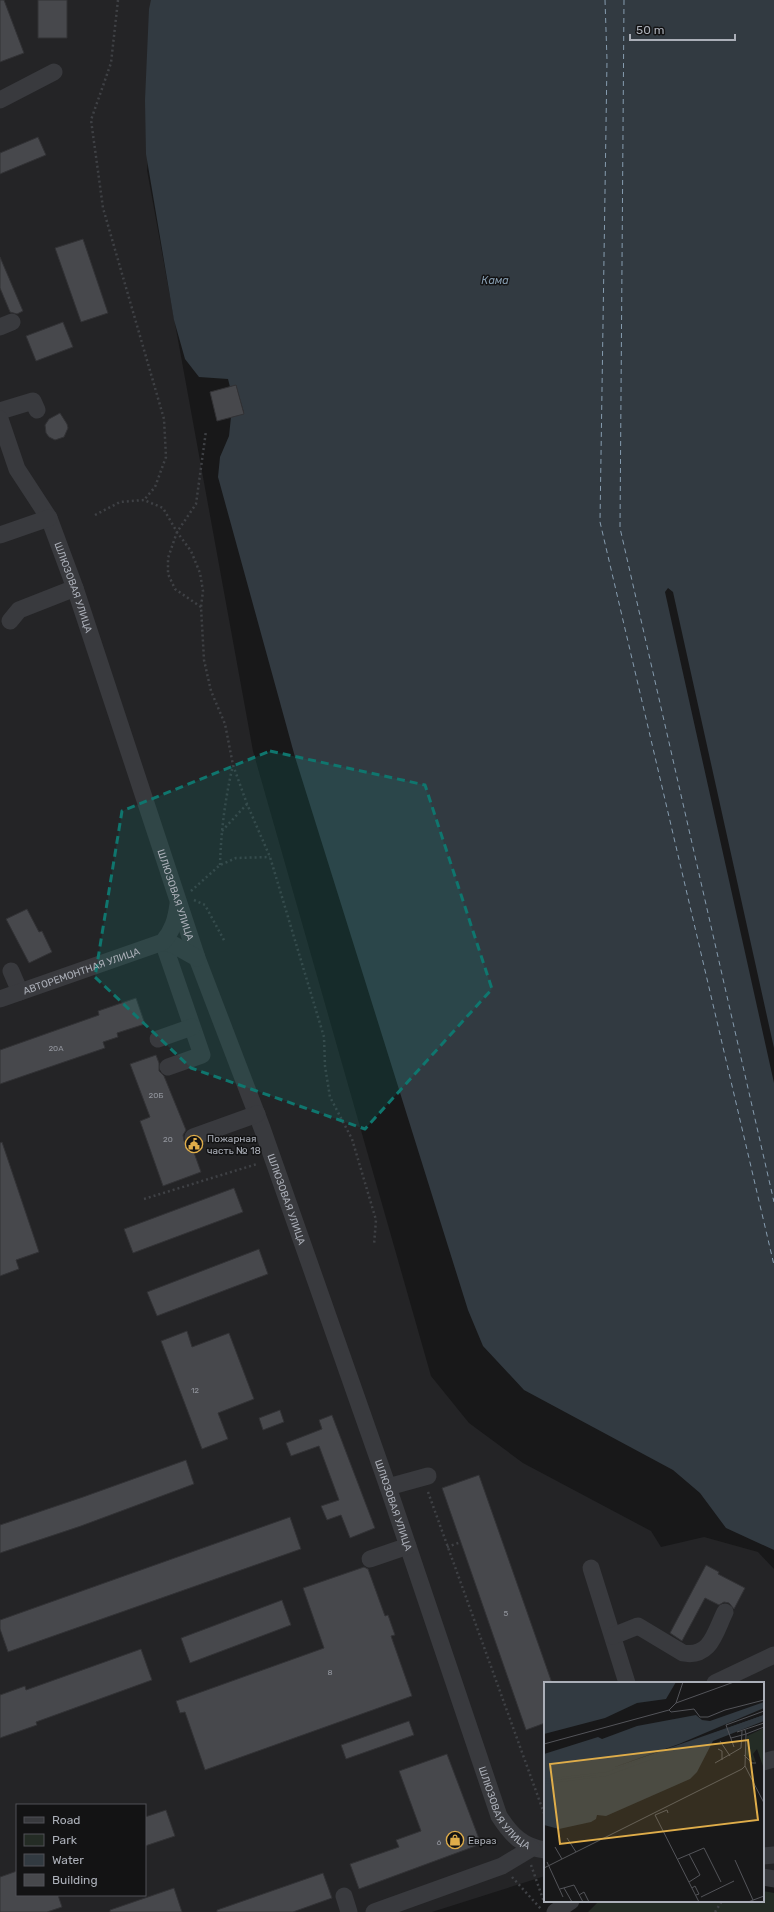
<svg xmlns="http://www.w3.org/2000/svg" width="774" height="1912" font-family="Rubik,sans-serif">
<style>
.built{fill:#242426;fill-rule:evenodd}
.green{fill:#242c25}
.water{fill:#323a41}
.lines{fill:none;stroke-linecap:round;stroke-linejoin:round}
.ferry{stroke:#869caf;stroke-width:1;stroke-dasharray:5 4;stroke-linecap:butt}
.building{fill:#47484c;stroke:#323235}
.path{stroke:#3f4145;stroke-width:2.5;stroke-dasharray:2 3;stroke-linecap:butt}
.minor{stroke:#393a3e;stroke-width:17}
.marked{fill:#0f766e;fill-opacity:0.2;stroke:#0f766e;stroke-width:3;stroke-dasharray:8 5;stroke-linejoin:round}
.labels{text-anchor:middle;stroke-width:3;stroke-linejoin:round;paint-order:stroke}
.number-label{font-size:8px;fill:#92959d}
.street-label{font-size:10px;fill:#abafb8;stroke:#131314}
.poi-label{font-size:10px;fill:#abafb8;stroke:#131314;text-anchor:start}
.water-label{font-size:11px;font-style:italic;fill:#869caf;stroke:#131314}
.inset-river{fill:none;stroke:#323a41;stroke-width:2}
.inset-road{fill:none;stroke:#535459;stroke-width:1}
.view{fill:#dfad4a;fill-opacity:0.15;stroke:#dfad4a;stroke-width:2}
.inset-edge{fill:none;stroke:#abafb8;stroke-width:2}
</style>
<rect width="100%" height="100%" fill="#181819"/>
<path class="built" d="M0,0H161L147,170L253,751L431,1376L469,1423L523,1463L651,1531L661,1547L704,1537L758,1552L774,1569V1875L763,1873V1683H545V1876L432,1912H0ZM17,1805H145V1895H17Z"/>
<path class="green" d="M763,1891L774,1893V1912H588L599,1901H763Z"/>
<path class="water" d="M151,0H774V1048L673,592L668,588L665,592L774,1083V1550L726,1528L700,1493L673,1470L524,1390L483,1346L468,1310L295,757L218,477L220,457L229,436L231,417L244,413L236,385L230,387L228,379L199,377L185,359L174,320L146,154L145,100L149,9Z"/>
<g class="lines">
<path class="ferry" d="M605,0L607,60L600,522L774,1265
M624,0L620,528L774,1202"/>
</g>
<path class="building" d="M0,0H4L24,53L0,62Z
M38,0H67V38H38Z
M38,137L46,155L0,174V153Z
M83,239L108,313L81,322L55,248Z
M0,257L23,311L17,314L10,312L0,288Z
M63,322L73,347L36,361L26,336Z
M236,385L244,414L217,421L210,392Z
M60,413L67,424L68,428L64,437L55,440L49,437L46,433L45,425L49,419Z
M27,909L39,932L42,931L52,952L29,963L6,919Z
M136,998L145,1024L117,1033L118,1037L103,1042L105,1048L0,1084V1050L99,1015L98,1011Z
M156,1055L159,1063V1071L164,1076L186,1130L183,1135L184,1141L187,1145L192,1147L201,1172L163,1186L140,1121L150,1117L130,1064Z
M2,1142L39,1252L16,1260L19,1269L0,1276V1143Z
M234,1188L243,1212L133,1253L124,1229Z
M259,1249L268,1274L157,1316L147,1292Z
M187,1331L192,1347L229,1333L254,1399L218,1413L228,1439L202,1449L161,1341Z
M280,1410L284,1422L263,1430L259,1418Z
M332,1415L375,1528L350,1538L341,1515L327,1520L321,1506L339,1500L319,1446L291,1456L286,1443L322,1429L319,1420Z
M186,1460L194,1484L81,1526L0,1553V1525L83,1497Z
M479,1475L552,1683H545V1723L526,1730L442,1488Z
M290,1517L301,1549L8,1652L0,1629V1620Z
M706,1565L719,1572L718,1574L745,1588L734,1609L729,1603L724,1602L719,1605L705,1598L682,1641L670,1633Z
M364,1567L368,1569L385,1616L388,1615L395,1635L391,1636L412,1696L205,1770L185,1712L180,1713L176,1701L324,1648L303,1588Z
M282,1600L291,1625L190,1663L181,1638Z
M141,1649L152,1680L36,1722L37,1725L0,1738V1695L25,1686L26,1690Z
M409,1721L414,1735L346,1759L341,1745Z
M447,1754L481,1844L359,1889L350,1864L399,1847L396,1840L421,1831L399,1771Z
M166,1810L175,1836L145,1846V1817Z
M17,1871V1895H58L62,1907L47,1912H0V1877Z
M323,1873L332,1898L293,1912H217V1910Z
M174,1888L182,1912H110V1910Z"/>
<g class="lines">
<path class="path" d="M118,0L111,63L91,120L103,208L164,419L166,457L155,487L144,500
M95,515L120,502L144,500L163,508L177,532L191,551L200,573L203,591L201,607L204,660L211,691L225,724L233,765L247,804L270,857L324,1037L325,1066L330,1097L352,1139L376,1220L374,1245
M201,607L175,589L168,574V558L177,532L196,504L206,431
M222,831L247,804
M220,865C221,831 225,799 233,765
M191,891L220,865L236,858L270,857
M194,900L205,905L225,942
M144,1199L257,1164
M428,1492L545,1816
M447,1547L461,1542
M531,1865L544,1902
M512,1877L541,1909
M715,1912L722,1901"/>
<g class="minor">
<path d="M0,100L54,72"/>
<path d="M0,327L12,322"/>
<path d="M0,411L33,401L37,410"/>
<path id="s1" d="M0,419L17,469L49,518L75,588L197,958L262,1128L388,1487L499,1816C511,1835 523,1847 545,1850"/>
<path d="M0,535L49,518"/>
<path d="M10,621L19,610L75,588"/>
<path d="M163,942L202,1055L168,1067"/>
<path d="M163,942L174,945L197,958"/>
<path d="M11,971L20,992"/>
<path id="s2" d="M0,999L163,942C173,930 176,919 178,904"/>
<path d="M158,1039L192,1027"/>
<path d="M193,1137L257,1114"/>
<path d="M388,1487L428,1476"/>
<path d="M370,1559L408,1546"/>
<path d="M591,1568L627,1683"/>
<path d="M613,1636L638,1626L683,1653C711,1658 715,1632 725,1612"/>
<path d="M715,1683L774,1655"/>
<path d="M763,1762L774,1759"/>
<path d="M763,1856L774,1855"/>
<path d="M763,1877L774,1879"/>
<path d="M344,1896L349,1912"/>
<path d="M374,1912L502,1866L532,1848"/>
<path d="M555,1912L571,1901"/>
</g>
</g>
<path class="marked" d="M270,751L425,785L492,989L365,1129L191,1068L95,977L122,811Z"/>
<defs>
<symbol id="civic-ring" viewBox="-11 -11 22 22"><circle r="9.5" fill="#131314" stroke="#dfad4a" stroke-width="1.5"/><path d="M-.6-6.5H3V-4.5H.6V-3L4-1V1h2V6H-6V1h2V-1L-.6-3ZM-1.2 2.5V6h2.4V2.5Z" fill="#dfad4a"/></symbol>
<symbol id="shop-ring" viewBox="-11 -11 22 22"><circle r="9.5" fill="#131314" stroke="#dfad4a" stroke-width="1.5"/><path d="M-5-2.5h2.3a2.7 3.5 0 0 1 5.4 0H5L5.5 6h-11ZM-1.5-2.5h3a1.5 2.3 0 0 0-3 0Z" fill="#dfad4a"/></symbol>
</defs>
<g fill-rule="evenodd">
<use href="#civic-ring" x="184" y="1134" width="20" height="20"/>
<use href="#shop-ring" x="445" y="1830" width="20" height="20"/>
</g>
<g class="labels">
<g class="number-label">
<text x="56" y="1051">20А</text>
<text x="156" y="1098">20Б</text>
<text x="168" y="1142">20</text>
<text x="195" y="1393">12</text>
<text x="506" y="1616">5</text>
<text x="330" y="1675">8</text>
<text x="439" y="1845">6</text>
</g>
<g class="street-label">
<text dy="4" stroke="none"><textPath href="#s1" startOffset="185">ШЛЮЗОВАЯ УЛИЦА</textPath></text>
<text dy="4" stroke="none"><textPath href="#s1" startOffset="509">ШЛЮЗОВАЯ УЛИЦА</textPath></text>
<text dy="4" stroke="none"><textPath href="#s2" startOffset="86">АВТОРЕМОНТНАЯ УЛИЦА</textPath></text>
<text dy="4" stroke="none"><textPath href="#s1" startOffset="833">ШЛЮЗОВАЯ УЛИЦА</textPath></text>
<text dy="4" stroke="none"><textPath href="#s1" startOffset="1157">ШЛЮЗОВАЯ УЛИЦА</textPath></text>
<text dy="4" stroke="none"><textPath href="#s1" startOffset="1481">ШЛЮЗОВАЯ УЛИЦА</textPath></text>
</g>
<g class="poi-label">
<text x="207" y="1142">Пожарная<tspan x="207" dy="12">часть № 18</tspan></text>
<text x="468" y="1844">Евраз</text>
</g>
<g class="water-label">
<text x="495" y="284">Кама</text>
</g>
</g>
<g transform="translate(544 1682)">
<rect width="220" height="220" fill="#181819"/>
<path d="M220,46V87L213,67L209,72L212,81L202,73L203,54Z" fill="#242c25"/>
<path d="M0,0H132L122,17L93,21L61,36L0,52ZM220,20V26L135,62L68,86L220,33V39L169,59L153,90L146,97L62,134L53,133L52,137L47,140L15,147L0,143V72L54,55L58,57L93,44L152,33L158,38L166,39Z" fill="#323a41"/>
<path class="inset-river" d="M0,98L63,91L220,34M0,101L62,93L220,35"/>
<path class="inset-road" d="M139,0L132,21L125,28L127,30L150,27L156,35H164L181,28L220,18M132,21L190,0M193,50L220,41M187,56L202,52L201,48M176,59L186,74M0,62L125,28M190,65L182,43L220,29M174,67L178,69V78M200,73L208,81H212M171,81L197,66L198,49M201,84L220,121M111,133L155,220M111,133L123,128L124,131M23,156L32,170M11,165L18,177M134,177L160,166L177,200M191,178L209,218M3,180L19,215M0,186L198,87L201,84L202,52L220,45M145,200L156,193L145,172M20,206L28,220M148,206L151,204L155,212L152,213M16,207L30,203L39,220M35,213L40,210L45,220M157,215L190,199M204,220L220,214"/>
<path class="view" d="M204,58L214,138L16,162L6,82Z"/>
<rect width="220" height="220" class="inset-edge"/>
</g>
<rect x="16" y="1804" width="130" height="92" fill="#131314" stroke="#505156"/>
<rect x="24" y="1817" width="20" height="6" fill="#393a3e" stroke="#505156"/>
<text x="52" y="1824" font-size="12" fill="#abafb8">Road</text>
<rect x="24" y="1834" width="20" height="12" fill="#242c25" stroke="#505156"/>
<text x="52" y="1844" font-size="12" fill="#abafb8">Park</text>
<rect x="24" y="1854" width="20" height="12" fill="#323a41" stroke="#505156"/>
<text x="52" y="1864" font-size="12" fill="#abafb8">Water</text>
<rect x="24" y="1874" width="20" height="12" fill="#47484c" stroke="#505156"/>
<text x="52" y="1884" font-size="12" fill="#abafb8">Building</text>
<path d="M630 34v6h105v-6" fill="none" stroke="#abafb8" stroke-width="2"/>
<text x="636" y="34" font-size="12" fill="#abafb8" stroke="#131314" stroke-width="3" paint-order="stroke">50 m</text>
</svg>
